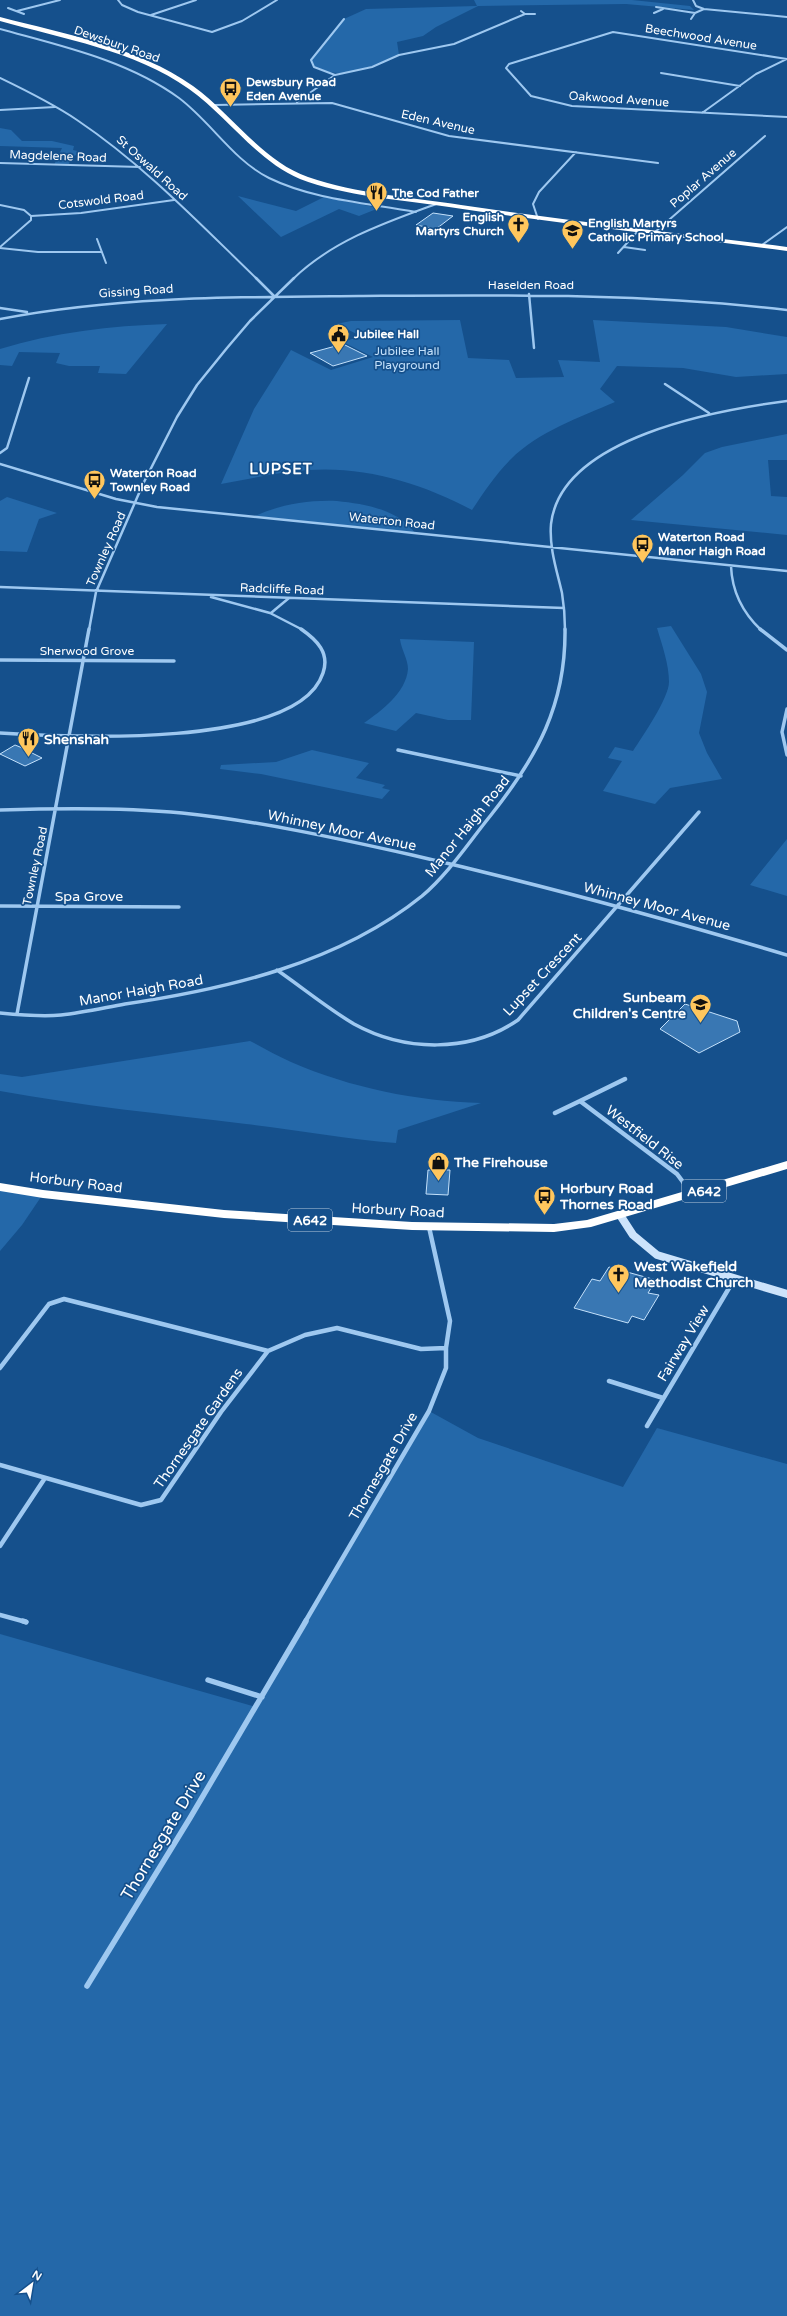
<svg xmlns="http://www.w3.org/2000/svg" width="787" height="2316" font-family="'Varela Round',sans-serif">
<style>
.green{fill:#2468a9}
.building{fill:#3977b3;stroke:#c4e1fb}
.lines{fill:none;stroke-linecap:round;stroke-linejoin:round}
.street-far4{stroke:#9ec8f0;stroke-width:2}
.street-far3{stroke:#9ec8f0;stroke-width:2.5}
.street-far2{stroke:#9ec8f0;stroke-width:3.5}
.street-far1{stroke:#9ec8f0;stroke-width:4.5}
.street{stroke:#9ec8f0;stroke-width:5.5}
.secondary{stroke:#cce3fb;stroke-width:8}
.highway{fill:#fff;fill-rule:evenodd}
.labels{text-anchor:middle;stroke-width:3.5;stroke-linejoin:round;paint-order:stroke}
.far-street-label{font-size:12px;fill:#fff;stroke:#15508c}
.far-poi-label{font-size:12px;font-weight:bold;fill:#fff;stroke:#15508c;text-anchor:start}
.far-park-label{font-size:12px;fill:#c4e1fb;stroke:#15508c}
.shield{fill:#15508c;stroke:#b9cadc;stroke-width:1}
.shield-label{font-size:13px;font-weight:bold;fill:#fff}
.poi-label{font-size:14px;font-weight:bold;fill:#fff;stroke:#15508c;text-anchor:start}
.street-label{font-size:14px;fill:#fff;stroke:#15508c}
.far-district-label{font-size:15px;font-weight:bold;letter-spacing:1px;fill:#fff;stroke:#15508c}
.near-street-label{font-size:17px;fill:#fff;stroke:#15508c}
</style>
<rect width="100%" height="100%" fill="#15508c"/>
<path class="green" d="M474,0H632L690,6L694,10L626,4L478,6L436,27L423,36L397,42L399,55C375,65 347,79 322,70C316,68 312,67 311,60L344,19L366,9L477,6Z
M0,128L11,130L22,141H52L74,146L73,150L82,152L70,158L69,165H54L62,148L0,146Z
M238,196L296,211L324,197L379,208L359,216L339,209L281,237Z
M460,320L468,358L509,360L516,378L564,377L558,360L600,362L593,320L726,327L787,337V374L736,377L683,368L617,366L600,389L615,402C580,417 538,432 511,459C496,474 484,492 472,510C421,483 366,466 308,470C279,472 250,479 221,484L254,409L291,350L331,370L373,357L343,342L361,336L336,324L351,321Z
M167,324L126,374L98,373L100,366H69L56,363L60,353L19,352L12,366L0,365V349C54,332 111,326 167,324Z
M787,434V460H768L771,496L787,497V535L631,520L683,475L705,453L722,447Z
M7,497L57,513L39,519L27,552L0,551V501Z
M337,501C364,504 398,509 415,533L255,516C282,504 308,500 337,501Z
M671,626L701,674L707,692L699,733L707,753L722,779L670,788L655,804L603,791L622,761L608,758L615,747L633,751C642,737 669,698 669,682C669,664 662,645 657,628Z
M400,639L474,642L471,720H448L416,713L396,731L364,723C381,711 406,693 408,669C408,659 401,649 400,639Z
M312,750L369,763L356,778L385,785L382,788L390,790L382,799L261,774L220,769L221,765L276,762Z
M787,839V896L750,885Z
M250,1041C264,1048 277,1056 291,1062C351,1088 416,1101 481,1103L398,1130L396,1143C346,1139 296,1130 246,1124C164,1114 82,1106 0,1091V1074L22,1077Z
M0,1187L43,1194L22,1225L0,1251Z
M429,1411L478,1438L623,1487L657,1428L787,1464V2316H0V1634L256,1707Z"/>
<path class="building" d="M433,213L453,216L436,229L416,225Z
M343,344L367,356L333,366L310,353Z
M15,745L20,747L42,758L25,766L0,754Z
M685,1004L737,1021L740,1032L699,1053L660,1029Z
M428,1170H450L448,1195L426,1194Z
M609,1267L656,1280L648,1293L659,1295L644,1320L632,1316L628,1323L574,1308L592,1279L600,1281Z"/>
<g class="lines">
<path class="street-far4" d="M118,0L122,5L138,12L212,32L242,21L277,0
M693,0L696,6L704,9L787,17
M656,7L695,13
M8,8L24,14
M17,11L60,0
M521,11L525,14H535
M654,13L663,9
M151,15L196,0
M691,19L695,13L704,9
M0,29C61,46 127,60 179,98C211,122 233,160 269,178C314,200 368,203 416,212
M787,59L613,32L509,64L506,68L531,96L572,106L787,117
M661,73L740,86
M335,75L372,67L399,55L454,44L525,14
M0,78C27,91 53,104 77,120C144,165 200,224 257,279
M297,102L335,75L314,67L311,60L344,19
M215,105L332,103L449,136L658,163
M0,110L55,107
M702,113L756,74L787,59
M0,163L140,167
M0,205L24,210L31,216V220L0,247
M31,216L81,213L174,200
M538,219L533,204L539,192L576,152
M654,233L765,136
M97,239L106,263
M762,245L787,227
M624,247L645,250
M0,248L38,252H102
M618,253L637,232
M293,279C333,240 387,222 439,203"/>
<path class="street-far3" d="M256,278L274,296
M529,294L534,348
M0,308L27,312
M0,319C119,296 238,297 359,296C503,295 645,293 787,310
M665,384L709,413
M0,453L7,448L29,378
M0,464L116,499L157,507L787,571
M731,566C732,592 742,612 761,630
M0,587L564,608
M211,597L270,613L303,630
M271,613L289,598
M89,630L96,592L143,484L177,417L197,385L227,348L250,321L294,278
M565,630C565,617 564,605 562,593C557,571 549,548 551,524C561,437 718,410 787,401"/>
<path class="street-far2" d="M760,629L787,650
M0,660L174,661
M787,709L782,732L787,755
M0,733C65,737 298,750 323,673C330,653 317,640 301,629
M398,750L521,776
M0,810C60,808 121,807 182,813C259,821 336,838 412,855C538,884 663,918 787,955
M0,906L179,907
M277,970C303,988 327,1008 354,1024C405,1052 470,1053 518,1020L699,812
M0,1013C20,1015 41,1017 61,1015C82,1013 103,1008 125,1004C227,989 339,963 422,896C449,873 469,842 491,815C537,757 566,705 565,629
M17,1014L89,629"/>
<path class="street-far1" d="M625,1079L580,1101L677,1174L692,1194
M555,1113L580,1101
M0,1368L49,1304L64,1299L268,1351
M609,1381L663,1398
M647,1426L735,1278
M0,1465L141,1505L161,1500L221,1412L268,1351L305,1335L337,1328L421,1349L446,1348
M0,1546L45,1478
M0,1615L26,1622
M305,1622L429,1411L446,1368V1348L450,1321L429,1227"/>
<path class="street" d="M23,1621L26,1622
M208,1680L262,1697
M87,1986L190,1818L306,1621"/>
<path class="secondary" d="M620,1215L633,1235L657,1255L787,1294"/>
<path class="highway" d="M0,17C65,34 138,47 193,86C232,114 262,161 308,177C357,194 411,197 461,205C570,221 678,233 787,247V251C674,236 561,224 449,207C403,200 343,196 300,179C256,160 228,117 189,89C134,50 63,39 0,21Z
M787,1161V1169L591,1227L554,1232L412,1230L224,1218L43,1198L0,1191V1183L43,1190L224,1210L412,1222L554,1224L587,1220Z"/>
</g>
<defs>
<symbol id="bus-pin" viewBox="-11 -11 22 30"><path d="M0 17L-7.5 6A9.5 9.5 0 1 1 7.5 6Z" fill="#ffc65d" stroke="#15508c"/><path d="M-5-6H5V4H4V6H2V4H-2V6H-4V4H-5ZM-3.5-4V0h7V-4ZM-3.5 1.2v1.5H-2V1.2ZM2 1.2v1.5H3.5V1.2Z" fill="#111"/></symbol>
<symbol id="restaurant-pin" viewBox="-11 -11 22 30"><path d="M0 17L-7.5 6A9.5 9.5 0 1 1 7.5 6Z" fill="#ffc65d" stroke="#15508c"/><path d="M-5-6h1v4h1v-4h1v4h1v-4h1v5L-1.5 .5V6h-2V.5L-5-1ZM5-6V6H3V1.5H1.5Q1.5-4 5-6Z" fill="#111"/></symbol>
<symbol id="church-pin" viewBox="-11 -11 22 30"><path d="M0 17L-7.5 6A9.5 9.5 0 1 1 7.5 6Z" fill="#ffc65d" stroke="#15508c"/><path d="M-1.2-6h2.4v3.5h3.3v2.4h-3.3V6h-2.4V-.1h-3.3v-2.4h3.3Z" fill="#111"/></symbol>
<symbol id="school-pin" viewBox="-11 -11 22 30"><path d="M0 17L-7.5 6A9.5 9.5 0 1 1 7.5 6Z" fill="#ffc65d" stroke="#15508c"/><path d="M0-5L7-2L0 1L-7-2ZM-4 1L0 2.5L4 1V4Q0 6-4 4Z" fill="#111"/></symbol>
<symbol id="civic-pin" viewBox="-11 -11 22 30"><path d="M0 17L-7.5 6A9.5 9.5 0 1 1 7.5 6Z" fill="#ffc65d" stroke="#15508c"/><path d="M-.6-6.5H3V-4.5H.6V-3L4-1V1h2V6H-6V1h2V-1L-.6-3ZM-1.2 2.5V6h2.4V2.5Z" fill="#111"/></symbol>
<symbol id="shop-pin" viewBox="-11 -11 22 30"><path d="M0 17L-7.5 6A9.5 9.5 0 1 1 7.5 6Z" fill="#ffc65d" stroke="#15508c"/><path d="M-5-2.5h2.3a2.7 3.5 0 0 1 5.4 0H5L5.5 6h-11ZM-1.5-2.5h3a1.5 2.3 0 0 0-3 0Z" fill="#111"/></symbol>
</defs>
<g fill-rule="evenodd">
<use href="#bus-pin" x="218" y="76" width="25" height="34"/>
<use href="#restaurant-pin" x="364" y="180" width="25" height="34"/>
<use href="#church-pin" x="506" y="212" width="25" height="34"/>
<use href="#school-pin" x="560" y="218" width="25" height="34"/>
<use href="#civic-pin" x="326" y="322" width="25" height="34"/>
<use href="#bus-pin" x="82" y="468" width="25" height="34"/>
<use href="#bus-pin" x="630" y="532" width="25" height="34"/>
<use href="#restaurant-pin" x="16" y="726" width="25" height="34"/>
<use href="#school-pin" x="688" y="992" width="25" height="34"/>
<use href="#shop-pin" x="426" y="1150" width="25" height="34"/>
<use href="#bus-pin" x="532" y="1184" width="25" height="34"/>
<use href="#church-pin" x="606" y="1262" width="25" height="34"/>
</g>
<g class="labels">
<g class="far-street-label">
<text transform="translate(701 37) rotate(9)" y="4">Beechwood Avenue</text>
<text transform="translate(117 44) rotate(19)" y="4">Dewsbury Road</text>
<text transform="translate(619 99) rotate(4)" y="4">Oakwood Avenue</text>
<text transform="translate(438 122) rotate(13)" y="4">Eden Avenue</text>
<text transform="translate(58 156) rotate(2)" y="4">Magdelene Road</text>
<text transform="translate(152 168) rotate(42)" y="4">St Oswald Road</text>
<text transform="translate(703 178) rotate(-41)" y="4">Poplar Avenue</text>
<text transform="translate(101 200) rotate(-7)" y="4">Cotswold Road</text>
<text x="531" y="289">Haselden Road</text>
<text transform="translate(136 291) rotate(-4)" y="4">Gissing Road</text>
<text transform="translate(392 521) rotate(6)" y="4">Waterton Road</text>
<text transform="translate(106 549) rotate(-66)" y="4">Townley Road</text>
<text transform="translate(282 589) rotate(2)" y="4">Radcliffe Road</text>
<text x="87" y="655">Sherwood Grove</text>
<text transform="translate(35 866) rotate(-78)" y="4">Townley Road</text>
</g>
<g class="far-poi-label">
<text x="246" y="86">Dewsbury Road<tspan x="246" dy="14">Eden Avenue</tspan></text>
<text x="392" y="197">The Cod Father</text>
<text x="504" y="221" text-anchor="end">English<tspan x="504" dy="14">Martyrs Church</tspan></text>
<text x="588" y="227">English Martyrs<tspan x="588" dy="14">Catholic Primary School</tspan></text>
<text x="354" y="338">Jubilee Hall</text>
<text x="110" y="477">Waterton Road<tspan x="110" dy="14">Townley Road</tspan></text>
<text x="658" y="541">Waterton Road<tspan x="658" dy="14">Manor Haigh Road</tspan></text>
</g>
<g class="far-park-label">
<text x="407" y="355">Jubilee Hall<tspan x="407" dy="14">Playground</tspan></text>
</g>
<g class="shield">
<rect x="682" y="1180" width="44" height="22" rx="3"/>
<rect x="288" y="1209" width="44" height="22" rx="3"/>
</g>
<g class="shield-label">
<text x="704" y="1196">A642</text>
<text x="310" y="1225">A642</text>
</g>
<g class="poi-label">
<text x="44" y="744">Shenshah</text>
<text x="686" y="1002" text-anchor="end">Sunbeam<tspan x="686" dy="16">Children's Centre</tspan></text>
<text x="454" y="1167">The Firehouse</text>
<text x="560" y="1193">Horbury Road<tspan x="560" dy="16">Thornes Road</tspan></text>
<text x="634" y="1271">West Wakefield<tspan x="634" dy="16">Methodist Church</tspan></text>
</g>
<g class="street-label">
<text transform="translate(467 826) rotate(-51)" y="5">Manor Haigh Road</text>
<text transform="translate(342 830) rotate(12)" y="5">Whinney Moor Avenue</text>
<text x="89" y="901">Spa Grove</text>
<text transform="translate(657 906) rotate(15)" y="5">Whinney Moor Avenue</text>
<text transform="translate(542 974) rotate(-47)" y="5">Lupset Crescent</text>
<text transform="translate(141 990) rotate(-10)" y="5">Manor Haigh Road</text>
<text transform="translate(645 1137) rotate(38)" y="5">Westfield Rise</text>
<text transform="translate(76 1182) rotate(7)" y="5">Horbury Road</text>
<text transform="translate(398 1210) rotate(3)" y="5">Horbury Road</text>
<text transform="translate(683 1343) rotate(-59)" y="5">Fairway View</text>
<text transform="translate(198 1428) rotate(-55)" y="5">Thornesgate Gardens</text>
<text transform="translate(383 1466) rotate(-60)" y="5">Thornesgate Drive</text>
</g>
<g class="far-district-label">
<text x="281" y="474">LUPSET</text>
</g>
<g class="near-street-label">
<text transform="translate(163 1835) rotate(-59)" y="6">Thornesgate Drive</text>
</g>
</g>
<g transform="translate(32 2284) rotate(31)" stroke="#15508c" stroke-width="3" paint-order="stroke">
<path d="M0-3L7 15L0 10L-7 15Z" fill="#ffffff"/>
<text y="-6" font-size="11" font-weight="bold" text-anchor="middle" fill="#ffffff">N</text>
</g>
</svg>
